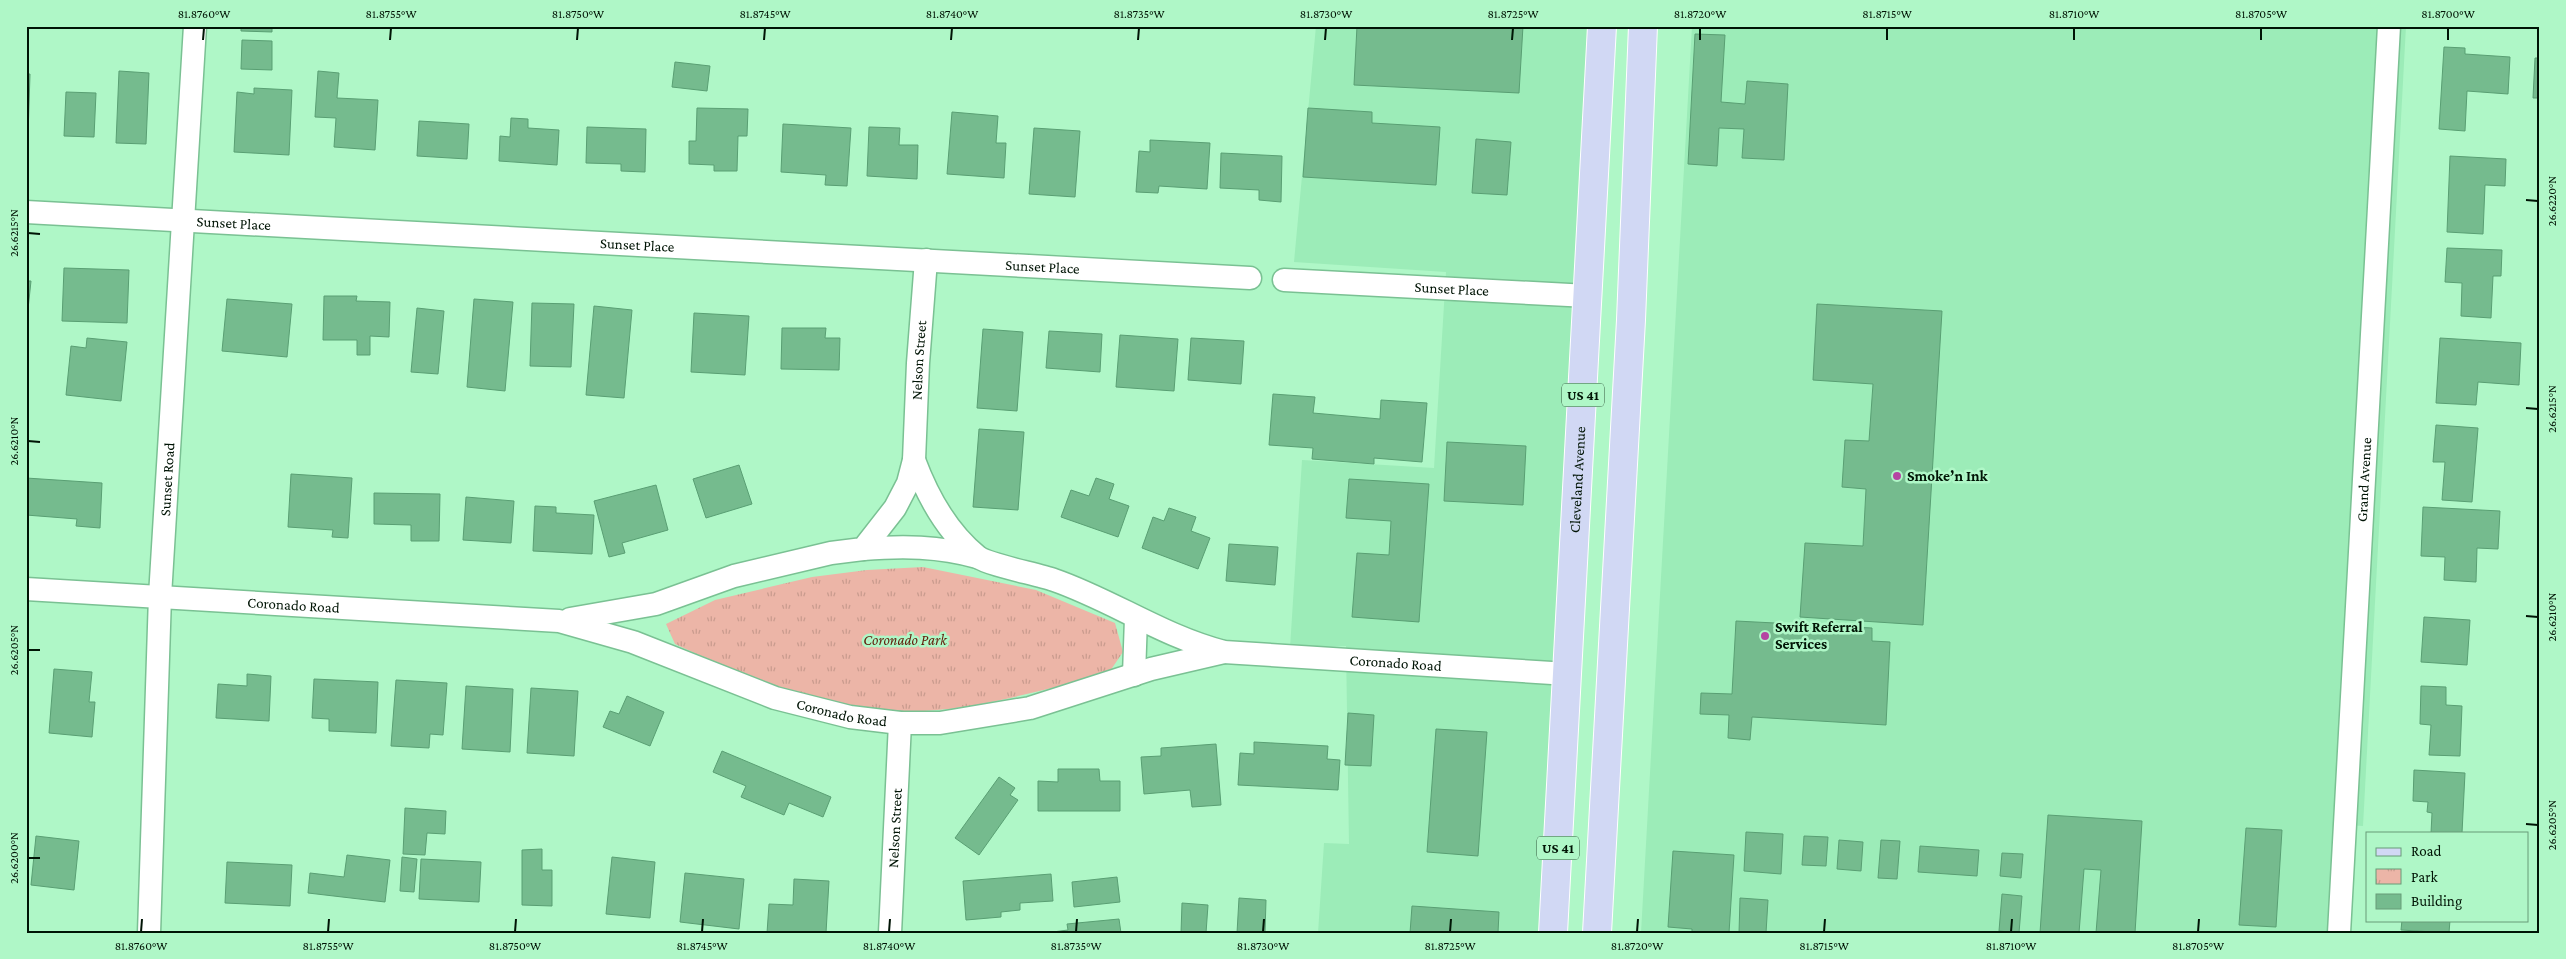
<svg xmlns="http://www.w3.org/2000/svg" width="2566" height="959" font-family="'Crimson Pro',serif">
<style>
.built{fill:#9cecb8}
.park{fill:url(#park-tufts)}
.building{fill:#75bb8e;stroke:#599f73}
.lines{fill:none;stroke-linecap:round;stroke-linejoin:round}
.street-casing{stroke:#7ac193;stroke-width:25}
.primary-casing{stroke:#fff;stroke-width:30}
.street{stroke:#fff;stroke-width:22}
.primary{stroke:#d1d8f4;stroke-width:28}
.ticks{fill:none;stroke:#001405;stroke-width:2}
.poi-dot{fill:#b545a2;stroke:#aff7c7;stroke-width:2}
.labels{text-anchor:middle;stroke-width:5;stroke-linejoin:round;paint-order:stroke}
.shield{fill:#aff7c7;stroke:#34583f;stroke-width:1}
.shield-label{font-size:14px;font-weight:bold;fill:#001405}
.street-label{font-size:15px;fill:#001405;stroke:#aff7c7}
.poi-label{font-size:15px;font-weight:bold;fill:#001405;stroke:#aff7c7;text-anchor:start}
.park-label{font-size:15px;font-style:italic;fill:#611c0a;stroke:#aff7c7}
.neatline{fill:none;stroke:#001405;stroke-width:2}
.ticks-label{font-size:12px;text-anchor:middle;fill:#001405}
</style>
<defs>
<pattern id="park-tufts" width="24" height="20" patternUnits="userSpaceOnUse" patternTransform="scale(1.25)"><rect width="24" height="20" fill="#ecb5a7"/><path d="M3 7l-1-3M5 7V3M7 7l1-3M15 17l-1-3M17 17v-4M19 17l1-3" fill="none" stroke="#c99b8e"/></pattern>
</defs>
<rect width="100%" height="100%" fill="#aff7c7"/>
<path class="built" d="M1316,26H1595L1539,933H1318L1324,843L1349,844L1346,646L1290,648L1302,460L1434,468L1446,272L1294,262Z
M1692,26H2406L2363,826L2346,825L2341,933H1641Z"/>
<path class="park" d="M923,567L1036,590L1115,623L1123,652L1108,674C1043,689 969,713 903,711C824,709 746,677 675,644L666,624L715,600L812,577L867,570Z"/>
<path class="building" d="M241,26H272V32L241,31Z
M1357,26H1523L1519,93L1354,85Z
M1695,34L1725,35L1721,102L1745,104L1747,81L1788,84L1784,160L1742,158L1744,129L1719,128L1717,166L1688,164Z
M242,40L272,41V70L241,69Z
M2444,47L2465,48V54L2510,57L2508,94L2467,91L2465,131L2439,129Z
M2535,58H2540V98H2533Z
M675,62L710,66L707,91L672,87Z
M119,71L149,73L146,144L116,143Z
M318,71L339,73L337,98L378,100L375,150L334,147L336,118L315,117Z
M26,74H30L28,136H26Z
M254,88L292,90L289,155L234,152L237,92L254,94Z
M66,92L96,93L94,137L64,136Z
M697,108L748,109L747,136H738L737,171H714V165L689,164V141H696Z
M1308,108L1372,112V123L1440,127L1436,185L1303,177Z
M952,112L998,116L996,143H1006L1004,178L947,174Z
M511,118L528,119V128L559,130L557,165L499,161L500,136L510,137Z
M419,121L469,124L467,159L417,156Z
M783,124L851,128L847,186L825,185L826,175L781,172Z
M587,127L646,129L645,172L621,171V164L586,163Z
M869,127L900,128L899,145H918L917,179L867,176Z
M1034,128L1080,131L1075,197L1029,194Z
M1476,139L1511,142L1507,195L1472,193Z
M1150,140L1210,143L1207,189L1159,186L1158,193L1136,192L1139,151L1150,152Z
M1221,153L1282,156L1281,202L1259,200V190L1220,188Z
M2450,156L2506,159L2505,186L2485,185L2483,234L2447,232Z
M2447,248L2502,250L2501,276H2493L2491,318L2461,316L2462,283L2445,282Z
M64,268L129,270L127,323L62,321Z
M26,281H31L26,328Z
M324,296H357L356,301L390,302L389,337L370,336V355H357V340H323Z
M227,299L292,304L287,357L222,351Z
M474,299L513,302L505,391L467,387Z
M532,303L574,304L571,367L530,366Z
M1817,304L1942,311L1923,625L1800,617L1805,543L1863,546L1866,489L1842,487L1845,440L1869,441L1873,384L1813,380Z
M594,306L632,310L624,398L586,395Z
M417,308L444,311L438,374L411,372Z
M694,313L749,316L745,375L691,372Z
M782,328H826L825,338H840L839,370L781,369Z
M983,329L1023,332L1017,411L977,408Z
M1049,331L1102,334L1100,372L1046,368Z
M1120,335L1178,339L1174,391L1116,387Z
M87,338L127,342L121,401L66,395L71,346L86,348Z
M1191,338L1244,341L1241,384L1188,380Z
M2440,338L2521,343L2519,385L2478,382L2476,405L2436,403Z
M1273,394L1315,397L1313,413L1380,419L1381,400L1427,403L1422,462L1374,458V464L1312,459L1313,448L1269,445Z
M2436,425L2478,428L2472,502L2442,500L2445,462H2433Z
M979,429L1024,432L1018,510L973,507Z
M1447,442L1526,446L1523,505L1444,501Z
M739,465L752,504L706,518L693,479Z
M291,474L352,478L348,538L332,537L333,530L288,527Z
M26,478L102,483L100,528L76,526L77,519L26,515Z
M1096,478L1114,484L1109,499L1129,506L1118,537L1061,517L1071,490L1089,496Z
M1349,479L1429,484L1419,622L1352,617L1357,553L1389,555L1391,521L1346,518Z
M656,485L668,530L622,543L625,553L609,557L594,501Z
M374,493L440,494L439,541H411V525L374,524Z
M466,497L514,501L511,543L463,540Z
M535,506L556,507V513L594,515L592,554L533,551Z
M2423,507L2500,511L2498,549L2477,548L2476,582L2444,580L2445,557L2421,556Z
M1169,508L1196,517L1191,531L1210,538L1198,569L1142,548L1153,517L1164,521Z
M1229,544L1278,547L1275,585L1226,581Z
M2424,617L2470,620L2467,665L2421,662Z
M1736,621L1872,628V641L1890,642L1886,725L1752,717L1750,740L1728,738L1729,715L1700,714L1701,693L1732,694Z
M54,669L92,672L89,702H95L92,737L49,733Z
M247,674L271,676L269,721L216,718L218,684L247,686Z
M314,679L378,682L376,733L329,731V719L312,718Z
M396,680L447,683L443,735L430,734L429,748L391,746Z
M466,686L513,689L510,752L462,749Z
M2421,686L2446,687V705L2462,706L2460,756L2429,755L2431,725L2420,724Z
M531,688L578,691L574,756L527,753Z
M627,696L664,712L650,746L603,727L610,711L619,714Z
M1348,713L1374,715L1371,766L1345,765Z
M1436,729L1487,732L1478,856L1427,852Z
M1254,742L1328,746L1327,759L1340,760L1338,790L1238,785L1240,753L1254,754Z
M1216,744L1221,805L1192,807L1190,790L1144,794L1141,757L1161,756V748Z
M722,751L831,797L823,817L789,803L784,815L741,797L746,786L713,772Z
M1058,769H1099L1100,781H1120V811H1038V781L1058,782Z
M2414,770L2465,773L2462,833H2431L2432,813L2427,812L2428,802L2413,801Z
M999,777L1015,788L1010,795L1018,800L979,855L955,838Z
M405,808L446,811L445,834L427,833L425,855L403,854Z
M2048,815L2142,821L2135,933H2096L2101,870L2084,869L2079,933H2040Z
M2246,828L2282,830L2276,927L2239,925Z
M1746,832L1783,834L1781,874L1744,871Z
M36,836L79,841L74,890L31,885Z
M1804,836L1828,837L1826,866L1802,865Z
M1839,840L1863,842L1861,871L1837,869Z
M1881,840L1900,841L1897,879L1878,878Z
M1920,846L1979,850L1977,876L1918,872Z
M542,849V870H552V906L522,905V850Z
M1673,851L1734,855L1729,933H1692V929L1668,927Z
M2002,853L2023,854L2021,878L2000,876Z
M347,855L390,860L385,902L308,893L310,873L344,877Z
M402,857L417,859L414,892L400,891Z
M612,857L655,862L650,918L606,914Z
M421,859L481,862L479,902L419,899Z
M227,862L292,865L290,906L225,903Z
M685,873L744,879L739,929L680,922Z
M1051,874L1053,901L1020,903V910L1001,912V917L966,920L963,881Z
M1117,877L1120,902L1074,907L1072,882Z
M794,879L829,881L826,933H767L769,904L793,905Z
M2002,894L2022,896L2019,933L1999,931Z
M1239,898L1266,900L1265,933H1237Z
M1740,898L1768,900L1766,933H1739Z
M1182,903L1208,905L1206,933H1181Z
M1412,906L1499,912L1498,933H1410Z
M1119,919L1121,933H1045L1068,930L1067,924Z
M2402,920H2450L2449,933L2401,930Z"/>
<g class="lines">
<defs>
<g id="street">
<path id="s1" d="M26,212L1250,278"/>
<path id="s2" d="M1284,280L1588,296"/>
<path id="s3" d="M914,460C927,495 948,533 978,557C989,565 1037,574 1054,580C1112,600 1162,636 1224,652L1568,674"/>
<path d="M863,549C902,546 939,546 977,557"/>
<path id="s4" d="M26,589L559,621L633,642L775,698L850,717L900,723H940L1030,708L1151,669L1224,652"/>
<path id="s5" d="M570,619L656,604L734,576L831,553L863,549L895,508L908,483L914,460L918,363L926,260"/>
<path d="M1134,675L1136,618"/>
<path id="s6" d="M149,933L160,596L195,26"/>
<path id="s7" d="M890,933L900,723"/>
<path id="s8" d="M2339,933L2389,26"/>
</g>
<g id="primary">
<path id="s9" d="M1553,933L1602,26"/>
<path d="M1597,933L1631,320L1643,26"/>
</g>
</defs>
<use href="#street" class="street-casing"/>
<use href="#primary" class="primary-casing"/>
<use href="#street" class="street"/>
<use href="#primary" class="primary"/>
</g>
<path class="ticks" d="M203,40L204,28M390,40L391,28M577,40L578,28M764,40L765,28M951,40L952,28M1138,40L1139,28M1325,40L1326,28M1512,40L1513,28M1700,40V28M1887,40V28M2074,40V28M2261,40V28M2448,40V28M2526,200L2538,201M28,233L40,234M2526,408L2538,409M28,441L40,442M2526,616L2538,617M28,650H40M2526,824L2538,825M28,858H40M141,932L142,919M328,932L329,919M515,932L516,919M702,932L703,919M889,932L890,919M1076,932L1077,919M1263,932L1264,919M1450,932L1451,919M1637,932L1638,919M1824,932L1825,919M2011,932L2012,919M2198,932L2199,919"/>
<g class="poi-dot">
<circle cx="1897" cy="476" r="5"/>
<circle cx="1765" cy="636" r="5"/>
</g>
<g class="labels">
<g class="shield">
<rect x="1562" y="383.5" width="42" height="23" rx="4"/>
<rect x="1537" y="836.5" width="42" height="23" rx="4"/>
</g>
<g class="shield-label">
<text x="1583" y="400">US 41</text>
<text x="1558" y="853">US 41</text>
</g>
<g class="street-label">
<text dy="5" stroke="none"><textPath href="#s1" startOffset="208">Sunset Place</textPath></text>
<text dy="5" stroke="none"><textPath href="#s1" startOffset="612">Sunset Place</textPath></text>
<text dy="5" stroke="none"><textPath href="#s1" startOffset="1018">Sunset Place</textPath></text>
<text dy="5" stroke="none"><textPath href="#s2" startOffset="168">Sunset Place</textPath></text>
<text dy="5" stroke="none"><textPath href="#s5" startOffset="506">Nelson Street</textPath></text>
<text dy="5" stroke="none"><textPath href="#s6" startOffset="454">Sunset Road</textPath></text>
<text dy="5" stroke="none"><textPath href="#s9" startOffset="454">Cleveland Avenue</textPath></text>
<text dy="5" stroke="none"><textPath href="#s8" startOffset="454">Grand Avenue</textPath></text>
<text dy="5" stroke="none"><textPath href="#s4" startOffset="268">Coronado Road</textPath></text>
<text dy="5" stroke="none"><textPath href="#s3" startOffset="554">Coronado Road</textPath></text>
<text dy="5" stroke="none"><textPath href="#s4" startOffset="832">Coronado Road</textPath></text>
<text dy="5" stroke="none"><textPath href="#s7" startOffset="105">Nelson Street</textPath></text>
</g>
<g class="poi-label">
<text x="1907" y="481">Smoke’n Ink</text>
<text x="1775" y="632">Swift Referral<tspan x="1775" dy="17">Services</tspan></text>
</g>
<g class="park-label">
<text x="905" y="645">Coronado Park</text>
</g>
</g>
<rect width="2566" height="959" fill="none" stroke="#aff7c7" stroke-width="55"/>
<rect x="2366" y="832" width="162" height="90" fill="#aff7c7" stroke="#699c79"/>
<rect x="2376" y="848" width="25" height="8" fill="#d1d8f4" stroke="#699c79"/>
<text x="2411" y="856" font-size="15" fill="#001405">Road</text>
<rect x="2376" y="869" width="25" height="15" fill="url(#park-tufts)" stroke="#699c79"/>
<text x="2411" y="882" font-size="15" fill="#001405">Park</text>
<rect x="2376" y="894" width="25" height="15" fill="#75bb8e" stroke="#699c79"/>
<text x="2411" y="906" font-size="15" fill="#001405">Building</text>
<rect x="28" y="28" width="2510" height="904" class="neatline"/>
<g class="ticks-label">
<text x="204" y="18">81.8760°W</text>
<text x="391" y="18">81.8755°W</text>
<text x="578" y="18">81.8750°W</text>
<text x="765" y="18">81.8745°W</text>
<text x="952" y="18">81.8740°W</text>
<text x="1139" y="18">81.8735°W</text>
<text x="1326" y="18">81.8730°W</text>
<text x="1513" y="18">81.8725°W</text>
<text x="1700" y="18">81.8720°W</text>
<text x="1887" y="18">81.8715°W</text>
<text x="2074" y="18">81.8710°W</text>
<text x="2261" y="18">81.8705°W</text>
<text x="2448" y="18">81.8700°W</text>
<text transform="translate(2552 201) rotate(-90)" y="4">26.6220°N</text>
<text transform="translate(14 233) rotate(-90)" y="4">26.6215°N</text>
<text transform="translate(2552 409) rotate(-90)" y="4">26.6215°N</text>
<text transform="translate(14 441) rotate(-90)" y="4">26.6210°N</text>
<text transform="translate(2552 617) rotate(-90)" y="4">26.6210°N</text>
<text transform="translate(14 650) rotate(-90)" y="4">26.6205°N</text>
<text transform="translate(2552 825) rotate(-90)" y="4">26.6205°N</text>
<text transform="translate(14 858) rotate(-90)" y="4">26.6200°N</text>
<text x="141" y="950">81.8760°W</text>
<text x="328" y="950">81.8755°W</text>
<text x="515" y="950">81.8750°W</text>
<text x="702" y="950">81.8745°W</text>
<text x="889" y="950">81.8740°W</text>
<text x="1076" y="950">81.8735°W</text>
<text x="1263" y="950">81.8730°W</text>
<text x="1450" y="950">81.8725°W</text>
<text x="1637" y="950">81.8720°W</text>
<text x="1824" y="950">81.8715°W</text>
<text x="2011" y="950">81.8710°W</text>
<text x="2198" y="950">81.8705°W</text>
</g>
</svg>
